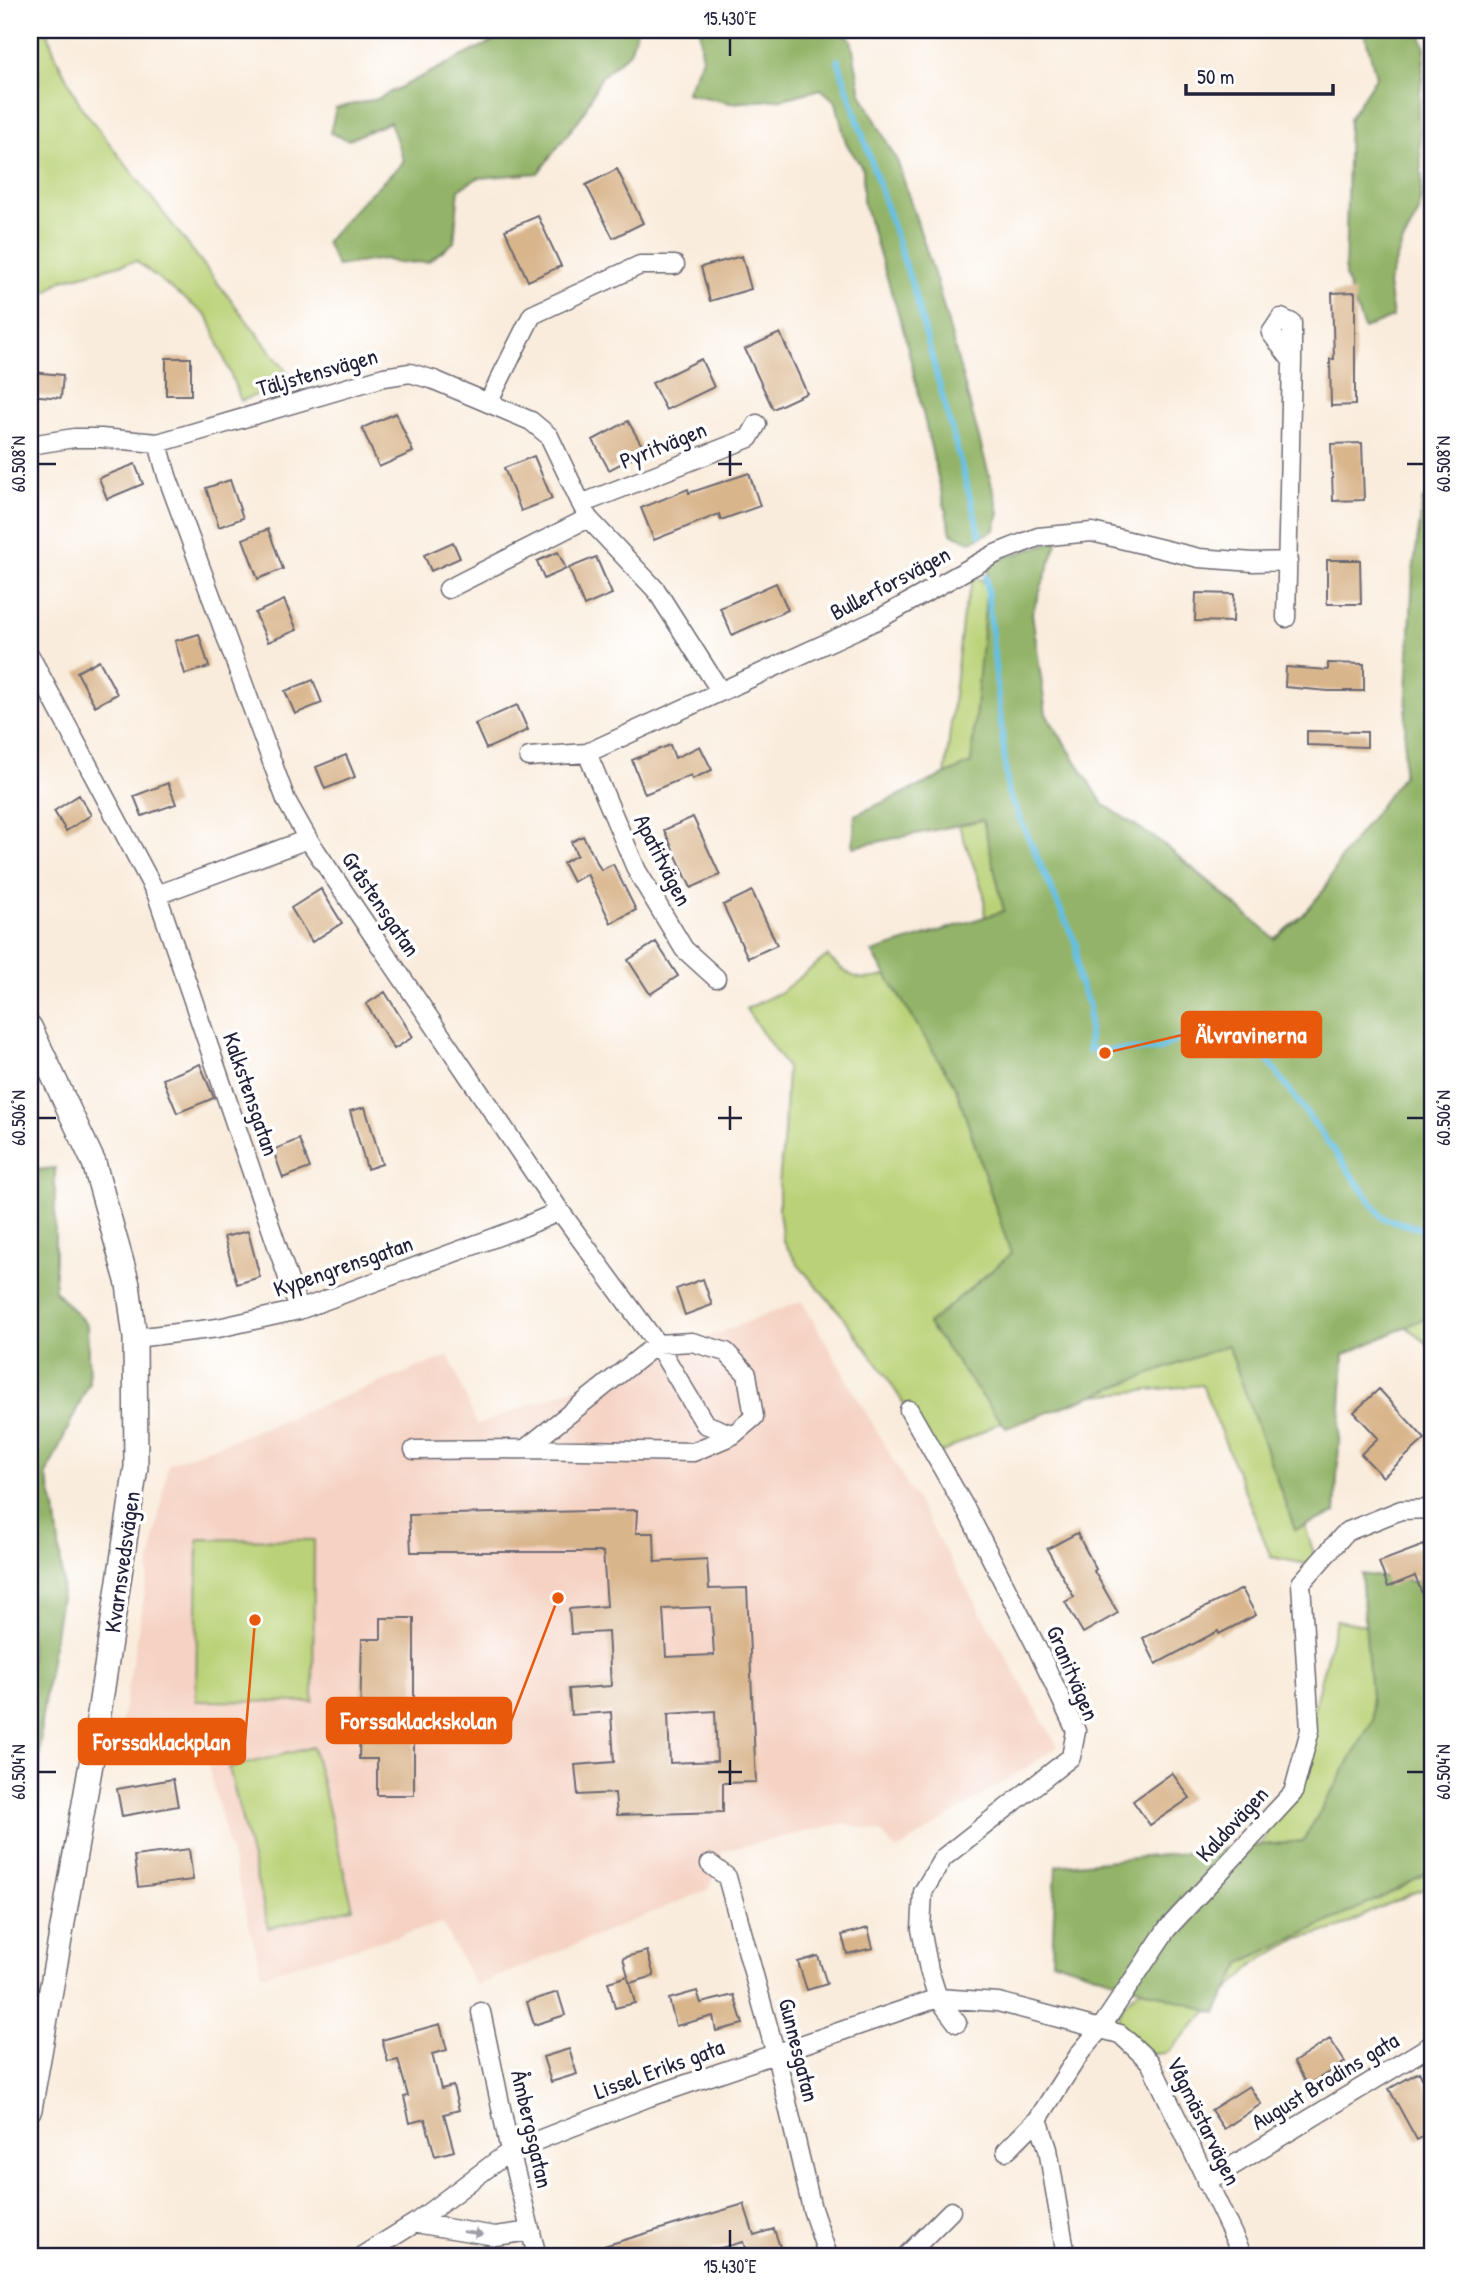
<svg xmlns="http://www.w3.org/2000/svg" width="1463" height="2286" font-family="'Patrick Hand',sans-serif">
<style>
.built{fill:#f5d2c2}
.green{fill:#bad277;stroke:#6e7a59;stroke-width:2}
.forest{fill:#93b468;stroke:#5a6b52;stroke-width:2}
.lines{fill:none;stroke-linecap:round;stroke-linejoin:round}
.stream{stroke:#64bfe2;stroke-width:6}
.building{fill:#d9b58c;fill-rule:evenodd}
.minor-casing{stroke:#6d6973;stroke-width:21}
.tertiary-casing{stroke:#6d6973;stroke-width:26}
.minor{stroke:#fff;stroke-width:18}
.tertiary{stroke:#fff;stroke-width:23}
.oneway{fill:#9c9ca7}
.ticks{fill:none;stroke:#22223b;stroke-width:2.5}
.labels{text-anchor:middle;stroke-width:7;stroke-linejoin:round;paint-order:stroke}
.street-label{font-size:23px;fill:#22223b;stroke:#fff}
.leader{fill:none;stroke:#e8590c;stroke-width:2.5}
.callout-dot{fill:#e8590c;stroke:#fff;stroke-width:2.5}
.callout{fill:#e8590c;stroke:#e8590c;stroke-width:2.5}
.callout-label{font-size:24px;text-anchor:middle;font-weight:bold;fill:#fff}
.neatline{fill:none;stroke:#22223b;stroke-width:2.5}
.ticks-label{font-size:18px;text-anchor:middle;fill:#22223b}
</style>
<rect width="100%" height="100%" fill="#fff"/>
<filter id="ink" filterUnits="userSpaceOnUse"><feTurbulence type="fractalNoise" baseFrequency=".0143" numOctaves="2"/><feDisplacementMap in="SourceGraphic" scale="14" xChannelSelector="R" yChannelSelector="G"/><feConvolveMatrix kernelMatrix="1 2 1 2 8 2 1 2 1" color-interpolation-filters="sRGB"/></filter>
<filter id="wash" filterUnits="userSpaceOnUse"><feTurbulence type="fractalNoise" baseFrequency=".00686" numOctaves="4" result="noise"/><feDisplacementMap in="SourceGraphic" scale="28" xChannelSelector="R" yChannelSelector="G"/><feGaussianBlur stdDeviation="1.57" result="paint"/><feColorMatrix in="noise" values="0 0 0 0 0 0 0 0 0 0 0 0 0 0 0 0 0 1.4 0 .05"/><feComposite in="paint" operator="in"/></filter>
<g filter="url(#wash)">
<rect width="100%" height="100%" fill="#f9ecdc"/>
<path class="built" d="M802,1301L1058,1747L896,1851L882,1833L844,1823L723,1851L709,1889L476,1986L442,1923L262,1975L200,1734L117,1747L168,1464L449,1356L477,1425Z"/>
<path class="green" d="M30,30H46L57,59L82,108L293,380L241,401L208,317L136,261L62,280L39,298L30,302Z
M1433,561V1348L1384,1309L1318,1349L1306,1529L1318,1566L1271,1557L1202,1385L1044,1400L937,1455L882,1370L840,1313L799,1266L783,1241L779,1212V1183L784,1134L787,1068L746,1009L781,992L827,956C836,964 847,975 859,978C890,985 957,940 985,924L984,894L944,785L963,614L974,578L982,580L1010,619L1046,714L1103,804L1162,843L1210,882L1274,939L1304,914L1324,890L1341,858L1413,783Z
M198,1539L314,1540L313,1702L196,1701Z
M1336,1620L1433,1637V1885L1376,1909L1339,1928L1296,1940L1255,1963L1167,2053L1150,2054L1117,2021L1124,2003L1153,1979L1242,1873L1265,1838L1273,1813L1290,1780L1311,1719Z
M313,1747L353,1908L269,1928L229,1768Z"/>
<path class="forest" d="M515,30H637L630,52L601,77L583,114L538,173L478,178L459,189L454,242L428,262L397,263L384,259L337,266L326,242L362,201L404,162L390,122L348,140L330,133L336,108L377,99Z
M700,30H841L851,39L861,93L898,163L937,283L999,512L995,530L970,542L951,533L904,332L863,201V169L846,143L836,102L821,89L783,99L730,103L686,93L702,60Z
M1364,30H1419L1425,48L1418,114L1422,182L1419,212L1402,244L1388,284L1393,317L1364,329L1345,276L1349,119L1376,77Z
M1423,499L1433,507V1322L1425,1318L1344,1355L1335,1513L1295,1530L1228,1345L1006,1428L928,1324L1011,1254L956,1088L872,952L1004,911L983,820L853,847L855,815L971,763L989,563L1058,540L1032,613L1046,714L1103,804L1162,843L1275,939L1304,914L1324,890L1341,858L1403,775L1413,572Z
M55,1168V1291L87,1325L89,1383L46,1475L55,1507L63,1584L41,1723L36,1877L30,1909V1171Z
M1361,1574L1433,1584V1870L1393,1892L1242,1962L1216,2013L1052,1960L1056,1866L1303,1841L1373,1720Z"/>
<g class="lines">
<path class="stream" d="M838,60L913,288L980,534
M986,577L1008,792L1076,944L1078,979L1089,1006V1050H1158L1189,1033L1239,1038
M1267,1059L1383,1218L1433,1232"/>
</g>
<g id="blocks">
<path class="building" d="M617,169L643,223L613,238L586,185Z
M538,216L561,266L528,281L505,230Z
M742,256L751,289L710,301L701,267Z
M1355,292V405L1331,406L1330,359H1334L1332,293Z
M780,333L807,393L773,409L745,349Z
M166,358H191V395H166Z
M701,359L714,387L666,410L652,383Z
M31,372L63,375L61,398L30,395Z
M396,413L413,452L379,467L362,428Z
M628,421L645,451L609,470L593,440Z
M1362,443L1364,500L1333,501L1331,444Z
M534,456L552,499L521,511L504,468Z
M135,464L143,484L107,499L99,478Z
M749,473L760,506L721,520L719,514L654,540L641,508L688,489L689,493Z
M230,480L243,518L219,527L206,488Z
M268,529L283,569L258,579L243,539Z
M453,542L460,558L431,571L424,555Z
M558,552L566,569L544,579L537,561Z
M596,557L612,594L584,606L569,568Z
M1327,560H1360L1361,604H1327Z
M776,583L788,610L732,635L720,608Z
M1196,593L1234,594L1233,622L1195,621Z
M284,600L297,630L268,642L255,613Z
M199,634L209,667L185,674L175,641Z
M99,660L117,694L95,706L77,672Z
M1328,663L1364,664V691H1328L1285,687L1286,667L1328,670Z
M313,680L322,703L295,714L285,691Z
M517,705L528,730L486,749L475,724Z
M1307,731L1367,732V747L1307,745Z
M670,745L675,758L700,746L712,770L692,779L691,775L645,794L632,760Z
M346,755L355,777L325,789L316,767Z
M168,783L176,804L142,816L134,796Z
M79,795L91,815L66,831L54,811Z
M693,817L720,875L691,888L664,830Z
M583,836L601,870L613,864L636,910L611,923L587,874L573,882L563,863L577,855L571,842Z
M321,889L342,923L312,942L291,908Z
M752,891L777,945L748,958L723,905Z
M656,942L678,976L650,994L628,960Z
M385,992L413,1037L394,1049L366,1004Z
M200,1064L214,1098L177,1113L163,1079Z
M365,1107L382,1164L367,1169L350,1111Z
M299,1139L310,1168L283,1178L273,1150Z
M248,1231L260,1277L237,1284L224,1237Z
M703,1279L712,1305L685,1315L676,1289Z
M1379,1389L1425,1439L1383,1477L1361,1454L1378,1438L1354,1412Z
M637,1510L636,1533H654L655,1562L707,1559L709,1589L747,1588L756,1782L723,1783V1812L617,1815L615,1793L578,1795L575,1765L614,1762L611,1712L571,1715L569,1689L611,1686L608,1632L571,1634L569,1609L607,1606L603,1552H411L409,1515ZM711,1607L714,1655L666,1657L663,1609ZM715,1711L717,1761L670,1763L668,1714Z
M1077,1533L1096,1569L1094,1571L1118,1613L1083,1633L1065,1602L1074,1597L1047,1549Z
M1424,1545L1433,1568L1432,1619L1415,1576L1388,1587L1379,1562Z
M1242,1589L1256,1615L1219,1634L1218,1631L1156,1664L1143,1638Z
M381,1618H414V1795H377V1759H359L362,1639H381Z
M1172,1773L1190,1798L1150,1825L1133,1801Z
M173,1779L178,1806L122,1816L117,1789Z
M189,1849L193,1880L138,1887L134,1856Z
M868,1928L873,1948L847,1954L842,1935Z
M647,1951L654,1976L630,1983L628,1978L635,2003L615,2008L608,1982L628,1976L623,1958Z
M818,1956L827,1984L807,1990L798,1962Z
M697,1991L701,2003L734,1995L743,2024L716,2031L713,2016L676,2026L669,1999Z
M558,1992L565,2015L534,2025L527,2002Z
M440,2024L447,2050L432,2054L441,2089L453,2086L459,2110L444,2114L454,2151L435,2156L425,2119L410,2123L404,2097L408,2096L398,2060L388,2062L382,2040Z
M1330,2039L1345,2062L1308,2085L1294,2062Z
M569,2049L577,2074L551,2082L543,2057Z
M1419,2072L1433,2099V2131L1417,2140L1389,2089Z
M1249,2086L1261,2104L1224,2129L1211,2110Z
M744,2204L754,2235L774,2229L783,2256H748L743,2242L691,2256H585L584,2252Z"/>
</g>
</g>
<g filter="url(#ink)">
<use href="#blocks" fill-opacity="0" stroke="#6d6973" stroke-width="2"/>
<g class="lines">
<defs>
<path id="minor" d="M488,403L532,315L640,265H675
M158,443L167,476L286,800L308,839L560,1211L657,1344L705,1424L733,1435L754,1417L747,1374L726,1352L692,1342L657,1344L525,1449
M30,445L74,438H101L158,443L384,377L410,373L434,380L531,421L549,436L588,518L656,590L721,692
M581,504L749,438L757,424
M448,589L588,518
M1286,618L1292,361V323L1281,318L1271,333L1292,361
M30,656L157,895L299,1310
M587,753L637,871L684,949L716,978
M529,757L587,753L877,620L995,554L1038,537L1092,532L1199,558L1253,562L1288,561
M157,895L308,839
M135,1338L218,1328L299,1310L523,1227L560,1211
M909,1410L968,1513L1037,1648L1076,1731L1071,1757L943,1858L923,1892L921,1929L929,1970L938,1998L998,2002L1120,2034L1150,2062L1243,2256
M414,1450L525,1449L693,1452L733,1435
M710,1864L727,1877L776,2055L812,2209L828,2256
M481,2012L510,2151L537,2256
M1006,2151L1038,2119
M1206,2182L1433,2044
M415,2223L495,2236L531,2231
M362,2256L415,2223L510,2151L649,2097L938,1998L957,2023
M906,2256L951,2211
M1066,2256L1048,2149L1038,2119L1080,2053L1100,2029L1167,1929L1293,1793L1310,1730L1301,1583L1346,1532L1401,1510L1433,1509"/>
<path id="tertiary" d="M30,1027L94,1163L128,1284L135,1338L136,1467L94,1747L30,2109"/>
</defs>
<use href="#minor" class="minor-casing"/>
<use href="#tertiary" class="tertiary-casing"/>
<use href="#minor" class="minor"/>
<use href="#tertiary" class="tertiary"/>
</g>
<defs><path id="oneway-solid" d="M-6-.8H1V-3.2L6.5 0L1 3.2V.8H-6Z" transform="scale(1.75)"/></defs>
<use class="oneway" href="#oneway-solid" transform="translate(473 2233) rotate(7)"/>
</g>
<path class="ticks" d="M730,38V56M730,451V476M38,464H56M718,464H742M1407,464H1424M730,1106V1130M38,1118H56M718,1118H742M1407,1118H1424M730,1760V1785M38,1772H56M718,1772H742M1407,1772H1424M730,2230V2248"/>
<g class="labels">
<g class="street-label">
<text transform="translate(317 372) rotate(-16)" y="8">Täljstensvägen</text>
<text transform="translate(663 445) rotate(-22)" y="8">Pyritvägen</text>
<text transform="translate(890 583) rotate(-28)" y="8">Bullerforsvägen</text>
<text transform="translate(663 860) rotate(63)" y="8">Apatitvägen</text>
<text transform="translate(381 904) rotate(56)" y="8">Gråstensgatan</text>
<text transform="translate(251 1094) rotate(71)" y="8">Kalkstensgatan</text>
<text transform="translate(343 1266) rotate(-19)" y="8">Kypengrensgatan</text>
<text transform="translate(122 1562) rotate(-82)" y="8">Kvarnsvedsvägen</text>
<text transform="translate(1073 1673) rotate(67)" y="8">Granitvägen</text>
<text transform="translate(1232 1824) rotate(-47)" y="8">Kaldovägen</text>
<text transform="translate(799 2050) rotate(76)" y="8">Gunnesgatan</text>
<text transform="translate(659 2069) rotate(-20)" y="8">Lissel Eriks gata</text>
<text transform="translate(1325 2081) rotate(-31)" y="8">August Brodins gata</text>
<text transform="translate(1204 2121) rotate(64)" y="8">Vågmästarvägen</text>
<text transform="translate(532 2129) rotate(77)" y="8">Åmbergsgatan</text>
</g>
</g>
<path class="leader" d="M1105 1053L1182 1035M558 1598L511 1721M255 1620L245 1741"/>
<g class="callout-dot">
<circle cx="1105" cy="1053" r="7"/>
<circle cx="558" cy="1598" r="7"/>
<circle cx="255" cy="1620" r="7"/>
</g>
<g class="callout">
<rect x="1182" y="1012" width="139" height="45" rx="7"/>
<rect x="327" y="1698" width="184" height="45" rx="7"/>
<rect x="79" y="1719" width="166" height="45" rx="7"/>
</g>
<g class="callout-label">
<text x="1251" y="1043">Älvravinerna</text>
<text x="419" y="1729">Forssaklackskolan</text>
<text x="162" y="1750">Forssaklackplan</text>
</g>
<rect width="1463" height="2286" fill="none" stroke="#fff" stroke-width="77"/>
<path d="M1186 84v10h147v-10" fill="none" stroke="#22223b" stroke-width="3.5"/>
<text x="1197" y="84" font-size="21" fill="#22223b" stroke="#ffffff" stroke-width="5" paint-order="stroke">50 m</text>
<rect x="38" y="38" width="1386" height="2210" class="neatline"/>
<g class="ticks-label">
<text x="730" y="25">15.430°E</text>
<text transform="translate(19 464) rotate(-90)" y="6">60.508°N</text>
<text transform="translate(1444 464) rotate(-90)" y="6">60.508°N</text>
<text transform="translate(19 1118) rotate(-90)" y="6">60.506°N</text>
<text transform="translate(1444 1118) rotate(-90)" y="6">60.506°N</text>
<text transform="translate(19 1772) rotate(-90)" y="6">60.504°N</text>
<text transform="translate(1444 1772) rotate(-90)" y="6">60.504°N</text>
<text x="730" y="2273">15.430°E</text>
</g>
</svg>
